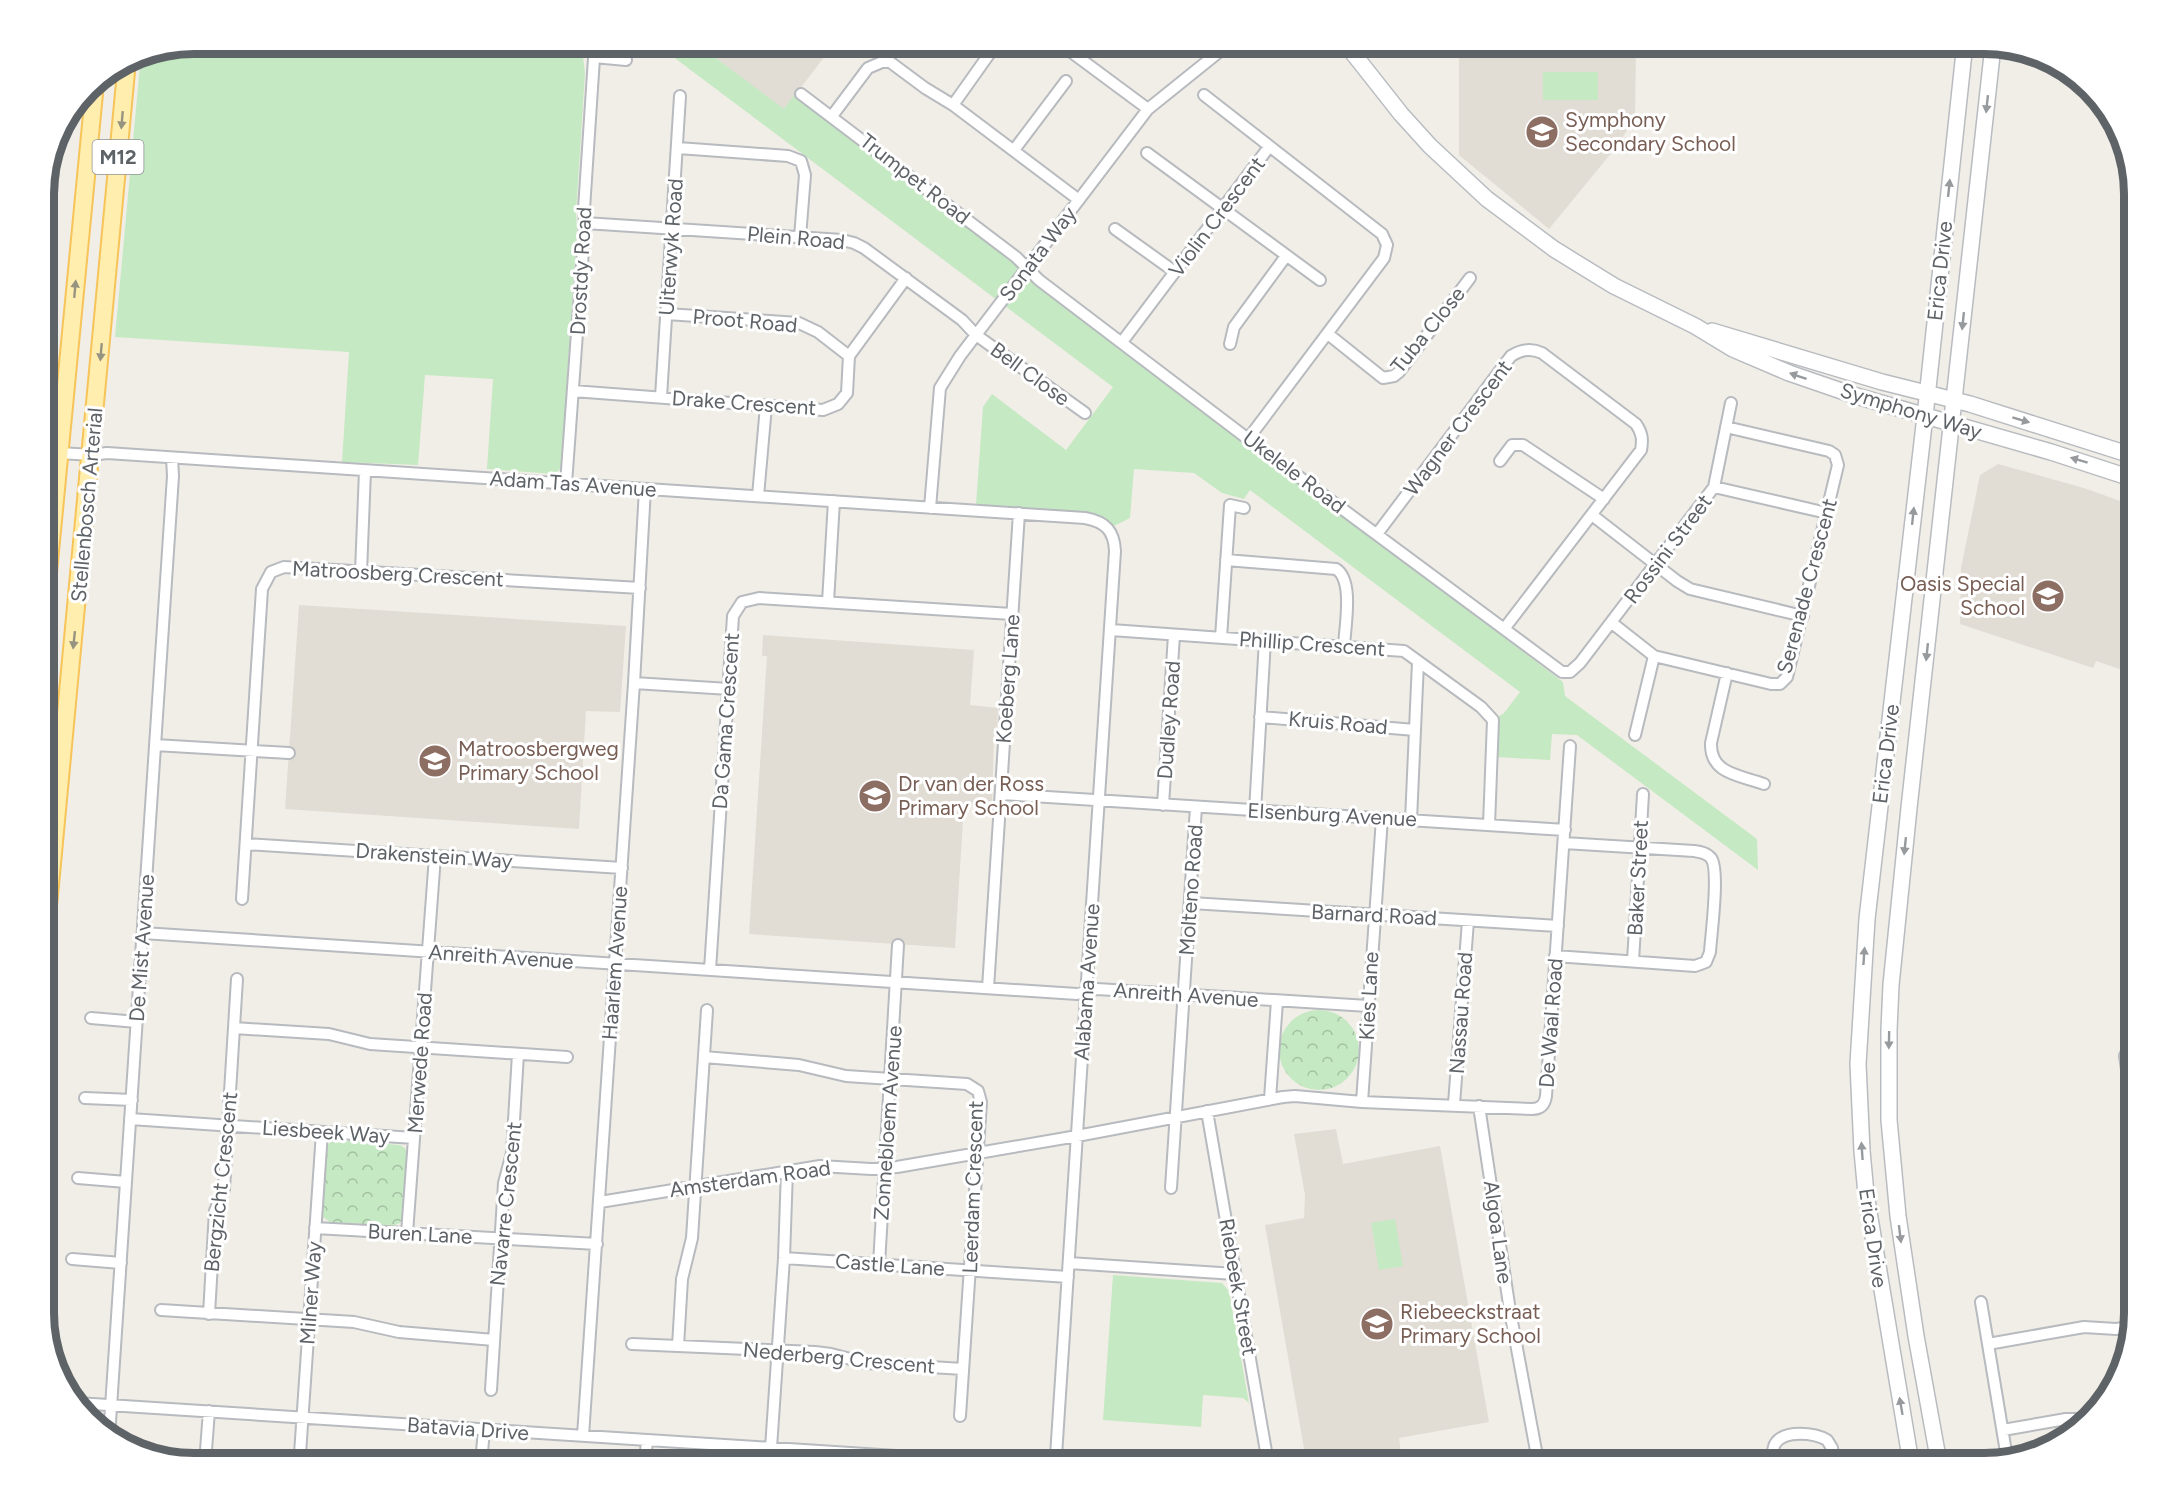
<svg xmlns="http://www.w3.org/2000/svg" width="2178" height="1507" font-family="Figtree,sans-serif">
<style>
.education{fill:#e1ddd5}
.grass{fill:#c5e9c3}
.park{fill:url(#park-crowns)}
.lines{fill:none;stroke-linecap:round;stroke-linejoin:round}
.minor-casing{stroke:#b7babe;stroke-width:14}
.secondary-casing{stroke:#b8bcc1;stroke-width:18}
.primary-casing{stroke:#f7c45a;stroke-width:20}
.minor{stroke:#fff;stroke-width:10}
.secondary{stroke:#fff;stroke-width:15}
.primary{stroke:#ffeeae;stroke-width:16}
.oneway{fill:#969a9d}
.oneway2{fill:#969480}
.labels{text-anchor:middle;stroke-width:6;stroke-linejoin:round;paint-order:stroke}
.shield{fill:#fff;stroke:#8e9295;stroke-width:1.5}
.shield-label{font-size:20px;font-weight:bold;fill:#5e6368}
.education-label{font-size:21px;fill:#785e54;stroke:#fff;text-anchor:start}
.street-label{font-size:21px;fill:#5e6368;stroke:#fff}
.rim{fill:none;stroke:#5e6368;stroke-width:8}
</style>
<defs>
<pattern id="park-crowns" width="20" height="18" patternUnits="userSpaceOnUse" patternTransform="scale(1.5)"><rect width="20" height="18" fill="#c5e9c3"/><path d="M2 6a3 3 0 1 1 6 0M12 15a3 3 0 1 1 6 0" fill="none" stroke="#a3c0a2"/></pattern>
</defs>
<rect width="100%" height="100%" fill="#f1eee7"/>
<path class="education" d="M697,44H834L784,110Z
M1459,44H1636L1635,118L1617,146L1549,229L1459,155Z
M1998,464L2084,488L2134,506V674L2096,661L2093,668L1960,624L1961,568L1980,475Z
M299,605L626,626L620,712L586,711L579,829L285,809Z
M763,635L974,650L970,705L998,708L997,733L994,735L992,807L964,805L955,948L749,934L767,656H762Z
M1336,1129L1343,1164L1440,1146L1489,1422L1399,1438L1402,1459L1306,1460L1265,1225L1304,1218L1305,1195L1294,1134Z"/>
<path class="grass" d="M194,43L585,44L583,57L585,73L576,213L577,228L561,469L553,474L487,469L493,379L425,375L418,465L342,462L349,352L115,337L141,54Z
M656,44H697L784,109L795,94L1016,263L1033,282L1563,682L1565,696L1757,839L1758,870L1577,735L1552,734L1550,760L1496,757L1498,717L1504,713L1520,692L1250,490L1244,499L1222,493L1194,473L1134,469L1130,518L1114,526L1091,512L976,505L983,407L992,394L1066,450L1113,387Z
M1543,72H1598V100H1543Z
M1395,1219L1403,1266L1379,1270L1371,1223Z
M1113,1275L1222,1283L1229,1291L1249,1403L1243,1398L1203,1395L1201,1427L1103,1420Z
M242,1455L367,1463H242Z"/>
<path class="park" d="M1279 1050a40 40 0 1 1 80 0a40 40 0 1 1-80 0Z
M335,1140L400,1145L405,1148L407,1154L403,1217L400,1223L393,1226L330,1222L323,1217L321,1209L326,1148L329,1143Z"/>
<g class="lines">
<defs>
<path id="minor" d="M1059,43L1148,109
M594,57L626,60
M801,94L1016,257L1039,280L1248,439L1562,672H1570L1580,663L1714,487L1731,403
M1204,95L1382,234L1387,245L1384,258L1248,439
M953,105L997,43
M832,116L868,68L882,62H890L925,88L953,105L1079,200
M678,148L788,156L801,161L805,175L800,237
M1014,150L1066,81
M1147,153L1320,280
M585,223L842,240L854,243L864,248L962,320L976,335L1085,413
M1115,229L1175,272
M44,267L56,137
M667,314L799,323L818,332L849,356
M1328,334L1383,378L1394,376L1399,372L1470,278
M1122,342L1269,147
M1230,344L1234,327L1286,256
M573,391L823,410L838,404L847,393L849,356L906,278
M661,397L680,96
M60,453L92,455L107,453L1085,518C1106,522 1114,531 1115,551L1056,1456L1059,1463
M1500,461L1512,445H1523L1604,499
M566,484L585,223L584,209L595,43
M1714,487L1827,513
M758,496L766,406
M930,508L940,388L960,356L1148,109L1230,43
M1592,515L1677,581L1690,589L1803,616
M1377,534L1511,356C1522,349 1531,348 1542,353L1636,424C1642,433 1643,439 1641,450L1504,629
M1226,560L1336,569C1354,580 1345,626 1344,646
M361,572L365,471
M828,602L834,501
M1612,623L1654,656L1771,684H1780L1787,677L1838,465L1835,455L1829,451L1726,427
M1111,630L1404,651L1481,707L1493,720L1489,825
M1221,638L1230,505L1244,508
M1727,673L1711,743C1710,774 1739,775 1764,784
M634,683L729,689
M1260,717L1415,730
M1635,735L1654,656
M155,745L289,753
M1001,794L1565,830
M1163,805L1174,635
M1255,811L1265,640
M1411,820L1418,662
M246,844L622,868
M242,899L262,589L271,572L284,567L640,588
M1191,903L1558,926
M143,933L1077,994L1097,989L1368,1006
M1555,956L1695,966L1706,962L1710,952C1711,935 1720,870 1711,858C1707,853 1701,852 1694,851L1564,843
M1633,961L1643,794
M710,970L733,616L742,602L759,598L1012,614
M988,988L1019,513
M91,1018L137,1022
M234,1028L329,1034L370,1044L567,1057
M2134,1048L2128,1050L2125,1056L2134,1117
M704,1057L799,1065L846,1076L967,1084L978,1091L981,1102L960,1416
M85,1098L132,1100
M1270,1099L1277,1001
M1362,1102L1382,818
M1454,1104L1468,921
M1479,1106L1510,1311L1537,1456L1536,1463
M1207,1111L1268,1463
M130,1119L414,1138
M78,1178L126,1182
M1171,1188L1196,807
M600,1202L820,1166L871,1169L897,1167L1077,1136L1283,1097L1295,1096L1362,1102L1532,1109C1541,1109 1545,1104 1546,1096L1570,746
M315,1228L597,1244
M407,1233L435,856
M784,1258L1068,1277
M72,1259L121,1263
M1069,1263L1235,1274
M879,1264L898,945
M1981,1302L2007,1458
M161,1310L354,1322L399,1332L494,1340
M209,1314L215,1211L224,1189L237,979
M632,1344L815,1352L831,1354L866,1363L963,1369
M1988,1344L2084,1327L2116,1329L2130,1327
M678,1346L682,1279L692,1238L707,1010
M491,1390L504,1183L512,1153L518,1054
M77,1403L1004,1463
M2003,1430L2066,1419H2084
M583,1436L634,683L645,489
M109,1437L173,476L172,458
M771,1448L784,1258L787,1170
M300,1454L322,1132
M205,1463L209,1411
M481,1463L484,1430
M645,1463L647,1440
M729,1463L730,1446
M812,1463L813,1451
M1773,1463C1773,1457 1772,1449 1775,1444C1784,1429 1815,1433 1827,1440L1832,1448L1835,1463"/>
<path id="secondary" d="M1345,43L1401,114L1430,146L1487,199L1554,249L1614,286L1695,326L1733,349L1789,373L1853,395L2051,452L2134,479
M1712,331L1882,382L1970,404L2134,456
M1911,1463L1866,1194L1862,1151L1858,1064L1867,919L1925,416L1965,43
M1939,1463L1916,1336L1898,1216L1889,1120V1030L1891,985L1909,808L1993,46"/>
<path id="primary" d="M44,614L95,83
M44,949L127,61"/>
</defs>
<use href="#minor" class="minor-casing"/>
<use href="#secondary" class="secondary-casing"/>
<use href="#primary" class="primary-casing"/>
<use href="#minor" class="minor"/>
<use href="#secondary" class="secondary"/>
<use href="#primary" class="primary"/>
</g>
<defs><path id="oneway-solid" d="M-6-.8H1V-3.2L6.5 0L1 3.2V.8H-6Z" transform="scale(1.5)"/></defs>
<g class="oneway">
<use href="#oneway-solid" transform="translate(1987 104) rotate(96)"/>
<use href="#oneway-solid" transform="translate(1949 188) rotate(-84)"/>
<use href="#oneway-solid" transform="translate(1963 321) rotate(96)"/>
<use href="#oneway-solid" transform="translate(1798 376) rotate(-161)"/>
<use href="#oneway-solid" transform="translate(2021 420) rotate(17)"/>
<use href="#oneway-solid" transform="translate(2079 460) rotate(-163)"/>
<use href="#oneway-solid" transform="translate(1913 516) rotate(-84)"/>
<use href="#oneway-solid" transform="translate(1927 652) rotate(96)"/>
<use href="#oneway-solid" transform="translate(1905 846) rotate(96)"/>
<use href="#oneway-solid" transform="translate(1864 956) rotate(-86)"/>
<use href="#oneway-solid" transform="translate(1889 1040) rotate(91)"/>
<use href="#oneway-solid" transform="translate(1862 1151) rotate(-94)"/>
<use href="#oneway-solid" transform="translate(1900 1234) rotate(83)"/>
<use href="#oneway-solid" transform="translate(1901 1406) rotate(-100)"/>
</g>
<g class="oneway2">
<use href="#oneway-solid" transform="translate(122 120) rotate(95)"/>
<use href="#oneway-solid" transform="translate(75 289) rotate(-85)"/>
<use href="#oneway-solid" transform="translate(101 352) rotate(95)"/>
<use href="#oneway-solid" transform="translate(74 640) rotate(96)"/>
</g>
<defs>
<symbol id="school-disc" viewBox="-11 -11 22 22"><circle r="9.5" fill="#8d6e63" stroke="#fff"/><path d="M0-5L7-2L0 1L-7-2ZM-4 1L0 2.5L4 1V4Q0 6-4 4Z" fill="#fff"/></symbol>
</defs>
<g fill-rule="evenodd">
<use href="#school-disc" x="1523" y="113" width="38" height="38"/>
<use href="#school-disc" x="2029" y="577" width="38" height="38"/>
<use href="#school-disc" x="416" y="742" width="38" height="38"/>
<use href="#school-disc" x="856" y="777" width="38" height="38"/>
<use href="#school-disc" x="1358" y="1305" width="38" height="38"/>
</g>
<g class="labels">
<rect class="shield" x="92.5" y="140" width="51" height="34" rx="4.5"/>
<g class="shield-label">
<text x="118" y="164">M12</text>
</g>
<g class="education-label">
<text x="1565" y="127">Symphony<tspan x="1565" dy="24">Secondary School</tspan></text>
<text x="2025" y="591" text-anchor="end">Oasis Special<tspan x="2025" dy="24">School</tspan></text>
<text x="458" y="756">Matroosbergweg<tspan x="458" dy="24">Primary School</tspan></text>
<text x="898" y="791">Dr van der Ross<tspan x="898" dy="24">Primary School</tspan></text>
<text x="1400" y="1319">Riebeeckstraat<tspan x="1400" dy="24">Primary School</tspan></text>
</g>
<g class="street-label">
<text transform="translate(915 179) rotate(38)" y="7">Trumpet Road</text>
<text transform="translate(1217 217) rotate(-53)" y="7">Violin Crescent</text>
<text transform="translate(796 238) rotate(5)" y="7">Plein Road</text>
<text transform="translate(671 247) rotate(-86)" y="7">Uiterwyk Road</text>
<text transform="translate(1038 254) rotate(-53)" y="7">Sonata Way</text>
<text transform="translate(581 271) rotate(-87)" y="7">Drostdy Road</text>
<text transform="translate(1940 271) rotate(-84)" y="7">Erica Drive</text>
<text transform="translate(745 321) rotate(5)" y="7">Proot Road</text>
<text transform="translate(1428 330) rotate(-51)" y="7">Tuba Close</text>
<text transform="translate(1030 374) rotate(36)" y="7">Bell Close</text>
<text transform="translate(744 403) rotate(4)" y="7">Drake Crescent</text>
<text transform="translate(1911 411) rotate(17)" y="7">Symphony Way</text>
<text transform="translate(1458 428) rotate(-53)" y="7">Wagner Crescent</text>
<text transform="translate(1294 472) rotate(37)" y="7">Ukelele Road</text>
<text transform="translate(573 484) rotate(4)" y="7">Adam Tas Avenue</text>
<text transform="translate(87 505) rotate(-85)" y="7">Stellenbosch Arterial</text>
<text transform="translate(1668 549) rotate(-53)" y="7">Rossini Street</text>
<text transform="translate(398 574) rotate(3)" y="7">Matroosberg Crescent</text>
<text transform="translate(1807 586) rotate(-75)" y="7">Serenade Crescent</text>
<text transform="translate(1312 644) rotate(4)" y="7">Phillip Crescent</text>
<text transform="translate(1008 679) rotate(-86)" y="7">Koeberg Lane</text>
<text transform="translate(1169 720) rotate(-86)" y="7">Dudley Road</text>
<text transform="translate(726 721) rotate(-86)" y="7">Da Gama Crescent</text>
<text transform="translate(1338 723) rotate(5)" y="7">Kruis Road</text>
<text transform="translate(1886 754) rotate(-83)" y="7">Erica Drive</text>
<text transform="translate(1332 815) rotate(3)" y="7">Elsenburg Avenue</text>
<text transform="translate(434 856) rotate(4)" y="7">Drakenstein Way</text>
<text transform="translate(1638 878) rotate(-87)" y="7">Baker Street</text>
<text transform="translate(1191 890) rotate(-86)" y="7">Molteno Road</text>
<text transform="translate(1374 915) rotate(3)" y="7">Barnard Road</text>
<text transform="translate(142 948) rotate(-86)" y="7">De Mist Avenue</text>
<text transform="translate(501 957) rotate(4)" y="7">Anreith Avenue</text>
<text transform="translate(615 963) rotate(-86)" y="7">Haarlem Avenue</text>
<text transform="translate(1087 982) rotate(-86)" y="7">Alabama Avenue</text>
<text transform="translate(1186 995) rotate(4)" y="7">Anreith Avenue</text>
<text transform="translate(1369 996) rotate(-87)" y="7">Kies Lane</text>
<text transform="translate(1461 1013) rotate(-86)" y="7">Nassau Road</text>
<text transform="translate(1551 1023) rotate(-86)" y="7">De Waal Road</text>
<text transform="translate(420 1063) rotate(-86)" y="7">Merwede Road</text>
<text transform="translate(888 1123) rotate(-86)" y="7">Zonnebloem Avenue</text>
<text transform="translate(326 1132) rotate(4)" y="7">Liesbeek Way</text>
<text transform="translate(750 1179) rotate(-8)" y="7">Amsterdam Road</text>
<text transform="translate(221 1182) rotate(-84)" y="7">Bergzicht Crescent</text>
<text transform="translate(973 1187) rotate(-88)" y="7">Leerdam Crescent</text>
<text transform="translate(506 1204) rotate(-84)" y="7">Navarre Crescent</text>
<text transform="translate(1498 1232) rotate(82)" y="7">Algoa Lane</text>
<text transform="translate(420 1234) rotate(3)" y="7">Buren Lane</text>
<text transform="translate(1873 1238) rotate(82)" y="7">Erica Drive</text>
<text transform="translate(890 1265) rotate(4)" y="7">Castle Lane</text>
<text transform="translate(1238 1287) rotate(80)" y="7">Riebeek Street</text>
<text transform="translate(311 1293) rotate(-86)" y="7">Milner Way</text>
<text transform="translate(839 1358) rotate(5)" y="7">Nederberg Crescent</text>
<text transform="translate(468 1429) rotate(4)" y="7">Batavia Drive</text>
</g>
</g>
<path d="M0 0H2178V1507H0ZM194 54H1984A140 140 0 0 1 2124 194V1313A140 140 0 0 1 1984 1453H194A140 140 0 0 1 54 1313V194A140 140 0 0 1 194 54Z" fill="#fff" fill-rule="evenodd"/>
<path class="rim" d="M194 54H1984A140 140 0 0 1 2124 194V1313A140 140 0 0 1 1984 1453H194A140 140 0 0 1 54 1313V194A140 140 0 0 1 194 54Z"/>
</svg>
